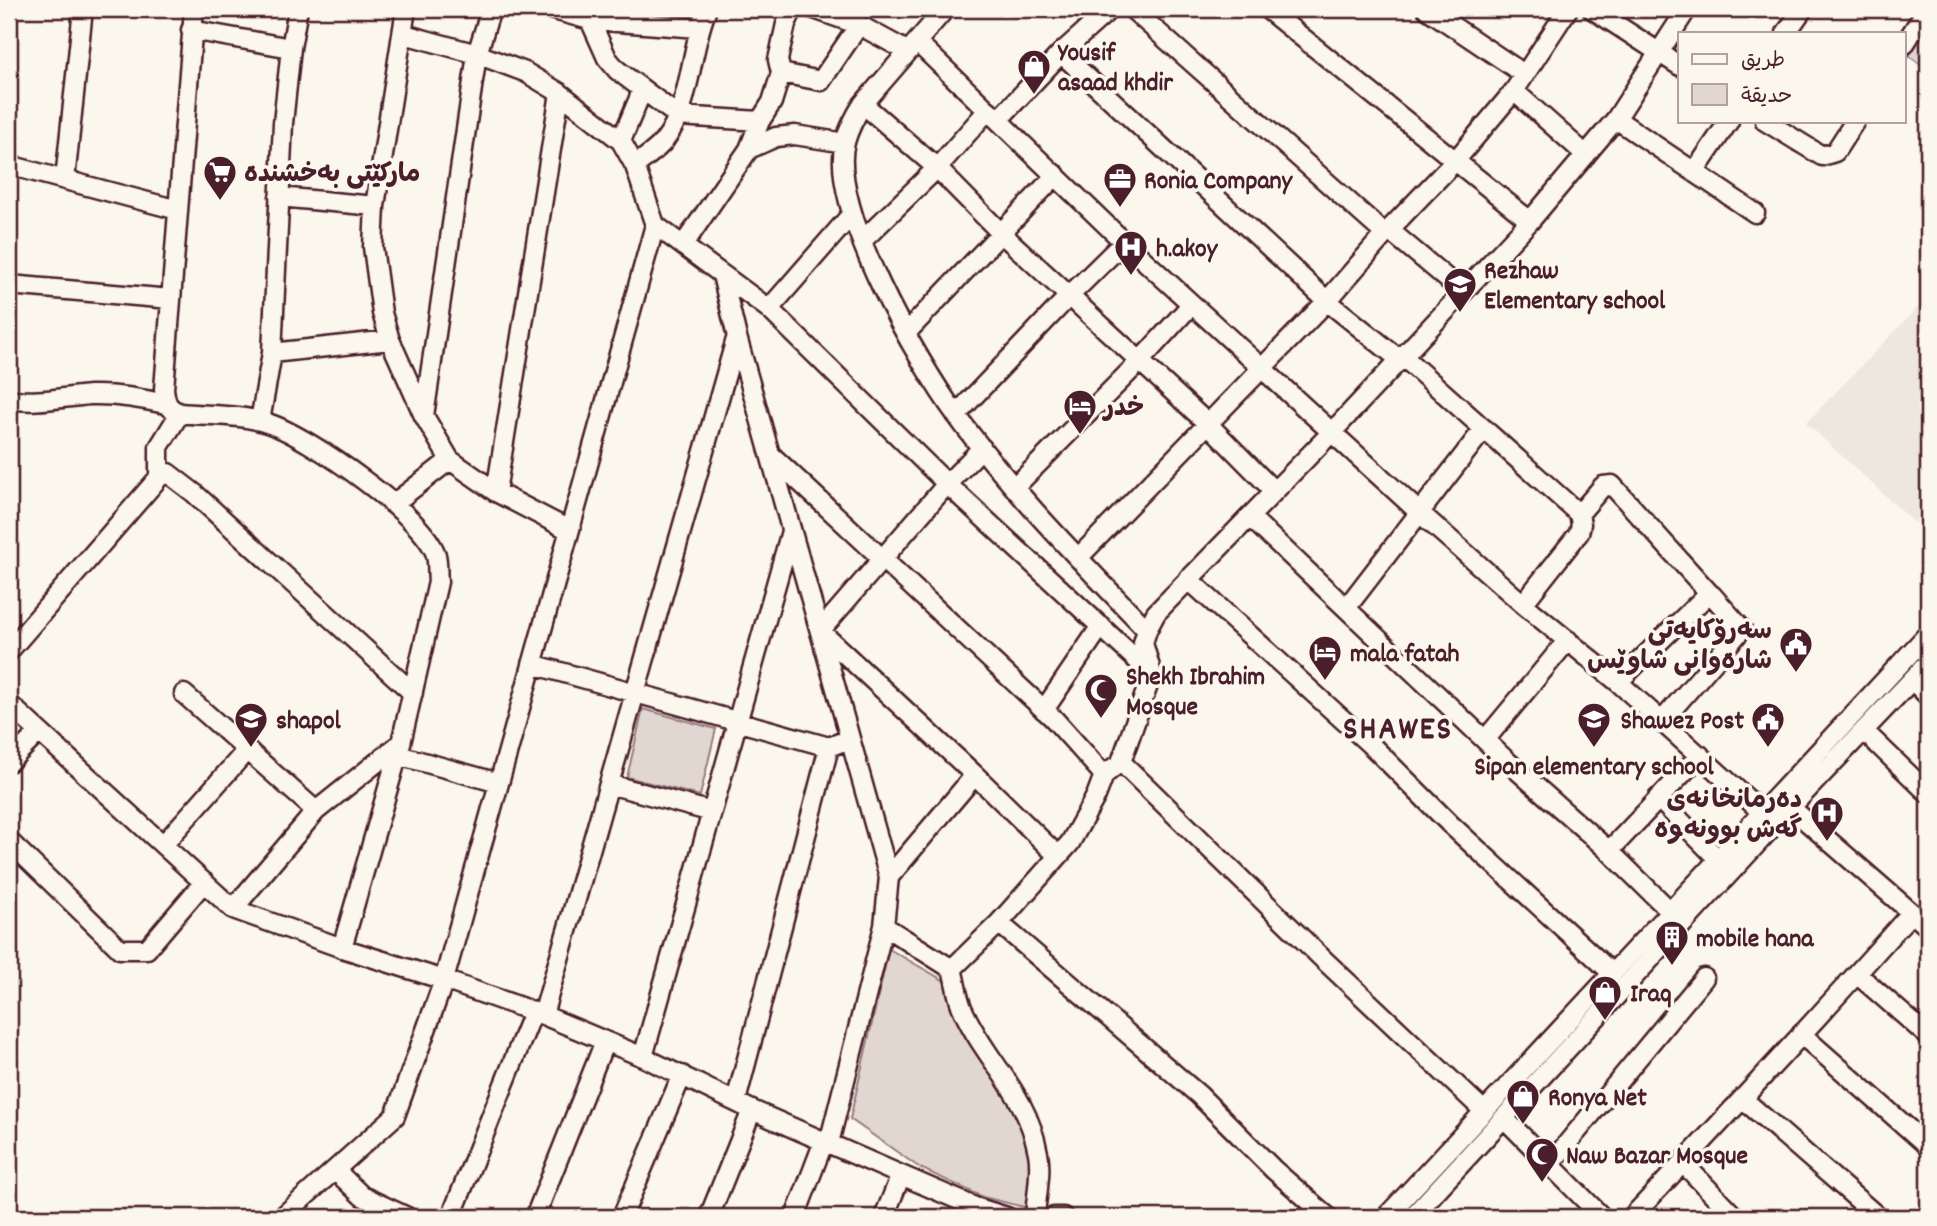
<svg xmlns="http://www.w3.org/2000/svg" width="1937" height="1226" font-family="Dekko,'Playpen Sans Arabic',sans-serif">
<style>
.built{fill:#eee7de}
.green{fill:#e2d7d0;stroke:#967b7e;stroke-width:2}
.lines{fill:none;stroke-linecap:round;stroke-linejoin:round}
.minor-casing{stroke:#4a1f2b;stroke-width:23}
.minor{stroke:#fbf7ec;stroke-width:18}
.labels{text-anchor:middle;stroke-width:7;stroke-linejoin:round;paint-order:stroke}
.poi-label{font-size:26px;font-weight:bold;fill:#4a1f2b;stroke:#fbf7ec;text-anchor:start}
.district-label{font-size:33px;font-weight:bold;letter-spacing:2px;fill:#4a1f2b;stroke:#fbf7ec}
</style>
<rect width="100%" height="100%" fill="#fbf7ec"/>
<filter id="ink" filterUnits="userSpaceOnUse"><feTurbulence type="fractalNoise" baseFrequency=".0143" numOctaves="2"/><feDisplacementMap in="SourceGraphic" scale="14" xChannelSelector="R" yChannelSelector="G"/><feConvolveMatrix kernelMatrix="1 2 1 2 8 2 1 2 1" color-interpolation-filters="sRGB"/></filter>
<g filter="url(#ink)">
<path class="built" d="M1928,297V535L1806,423Z"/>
<path class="green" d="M1928,20V71L1906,53Z
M643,709L716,729L700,796L627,777Z
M889,949L948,983L959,1022L1014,1098L1035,1169L1032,1209L983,1197L920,1168L850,1119Z"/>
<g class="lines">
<defs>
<path id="minor" d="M83,9L65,180L178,210
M194,9L164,389C166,403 167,408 180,413C209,416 243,414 270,424C309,437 424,516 436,555C438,563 437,574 438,582L401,743L342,948
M406,9L375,206L373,247L382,313L390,340L424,416L450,460L496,492L569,530
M550,9L590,20L699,28
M814,9L859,25L907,51
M945,9L863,104C856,115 849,128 845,142C828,207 918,363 957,416C1013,493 1082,562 1147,630L1143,643L1152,674L1121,762L1324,960L1484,1111
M1132,9L1385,234
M1267,9L1530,221
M1427,9L1524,74
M1592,9L1680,66
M590,20L607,58L617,70L678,116L760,121
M191,30L291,48
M1786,33L1803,9
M917,42L1124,242L1420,513L1523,604L1618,682L1775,824
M1904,45L1927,9
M1061,53L1327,301L1399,359L1409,362L1579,514L1581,524L1579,533L1523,604
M781,73L821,81L859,25
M1514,91L1586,155
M863,104L937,168L1001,233L1207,423L1273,490
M1616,119L1755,213
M998,120L1061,53L1110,9
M1765,121L1822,156L1835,152L1855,121
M621,141L642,91
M749,149L776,137L795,135L845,143
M9,165L65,180
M635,166C644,158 656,151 664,141C692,104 689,51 707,9
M1695,171L1729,121
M279,197L375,206
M655,225L769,309L947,484L1152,674
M1389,230L1463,292
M862,241L937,168L988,110
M684,244L749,149L760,121L772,102L781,73L778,60L786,24L793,9
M722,275L737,337L889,877L884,926L829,1143
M9,285L171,299
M769,309L851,215
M906,333L1056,175
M272,353L390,340
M9,399C36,404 63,397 90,395C117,394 140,398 166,404
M956,415L1069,296L1124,242
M424,416L477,54L491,9
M260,421L272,353L283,123L291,48L298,9
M982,448L947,484L820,631L975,775L1058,856
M771,455L1053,718L1104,775
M159,477V447L180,413
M1015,487L1139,362L1191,305
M496,492L560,93
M393,504L450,460
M1579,514L1603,486L1612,485L1710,594
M1250,517L1508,762L1609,851L1670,911
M1078,558L1327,301L1385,234L1456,160L1514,91L1568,9
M1188,579L1374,748L1450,824L1612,973
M1347,607L1483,430
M1147,630L1156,613L1332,432L1530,221L1616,119L1687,9
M9,651L161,475L168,473L194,493L413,693
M532,664L829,747L839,743
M1912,680L1928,696
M1618,682L1707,595H1712L1742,629L1662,721
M184,694L316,811
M9,704L233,909L342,948L444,980L543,1015L643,1057L752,1110L901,1175L975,1207L1007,1217
M1044,710L1101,626
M1864,731L1928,793
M1485,740L1568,640
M398,755L499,783
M9,762L39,732
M609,784L712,812
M1658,798L1718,859
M1782,800L1928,927
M9,841L120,949H147L204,882
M163,845L247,750
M1609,851L1700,755
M889,877L975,775
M233,909L316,811L401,743
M999,923L1199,1095L1274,1170L1328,1217
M884,926L952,969L999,923L1070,843L1096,796L1104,775L1113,768
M952,969C956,982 957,998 963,1010C986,1062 1027,1092 1038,1153C1042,1172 1036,1197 1035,1217
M1857,974L1928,1036
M543,1015L736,339
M1801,1034L1928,1146
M643,1057L791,531
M1744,1100L1878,1217
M736,1101L829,747
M1504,1118L1602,1217
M1551,1163L1704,978
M1683,1163L1735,1217
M335,1170L362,1196L407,1217
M282,1217L395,1116L444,980L655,225L635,166L621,141L560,93L525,72L477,54L404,34
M451,1217L533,1012
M535,1217L605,1041
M622,1217L682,1075
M709,1217L752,1110
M795,1217L824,1141
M884,1217L901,1175
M1054,1217H1063
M1386,1217L1928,634
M1412,1217L1790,808L1928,663
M1632,1217C1726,1117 1820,1016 1911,913"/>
</defs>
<use href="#minor" class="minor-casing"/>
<use href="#minor" class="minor"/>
</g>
</g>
<defs>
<symbol id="shop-pin" viewBox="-11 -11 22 30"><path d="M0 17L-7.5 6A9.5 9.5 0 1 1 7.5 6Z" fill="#4a1f2b" stroke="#fbf7ec"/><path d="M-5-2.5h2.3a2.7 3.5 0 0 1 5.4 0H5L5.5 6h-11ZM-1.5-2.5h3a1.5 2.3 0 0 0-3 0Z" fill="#fff"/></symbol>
<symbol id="supermarket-pin" viewBox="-11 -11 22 30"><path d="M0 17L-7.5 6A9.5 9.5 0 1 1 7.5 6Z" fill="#4a1f2b" stroke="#fbf7ec"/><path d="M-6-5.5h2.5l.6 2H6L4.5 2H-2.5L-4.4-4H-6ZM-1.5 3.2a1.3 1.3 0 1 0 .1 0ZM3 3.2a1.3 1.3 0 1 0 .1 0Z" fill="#fff"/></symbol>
<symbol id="office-pin" viewBox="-11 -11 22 30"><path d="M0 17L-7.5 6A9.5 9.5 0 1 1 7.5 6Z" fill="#4a1f2b" stroke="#fbf7ec"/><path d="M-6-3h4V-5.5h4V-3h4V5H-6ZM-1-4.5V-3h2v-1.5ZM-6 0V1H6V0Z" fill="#fff"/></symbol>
<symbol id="hospital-pin" viewBox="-11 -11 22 30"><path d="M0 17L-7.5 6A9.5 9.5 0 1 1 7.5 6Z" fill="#4a1f2b" stroke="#fbf7ec"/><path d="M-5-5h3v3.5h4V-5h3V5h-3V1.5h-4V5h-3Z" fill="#fff"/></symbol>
<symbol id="school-pin" viewBox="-11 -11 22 30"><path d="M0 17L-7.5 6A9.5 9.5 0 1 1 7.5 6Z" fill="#4a1f2b" stroke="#fbf7ec"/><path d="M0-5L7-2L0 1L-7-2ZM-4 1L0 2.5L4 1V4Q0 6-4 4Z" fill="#fff"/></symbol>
<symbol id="hotel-pin" viewBox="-11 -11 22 30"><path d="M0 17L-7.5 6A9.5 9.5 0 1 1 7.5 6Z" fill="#4a1f2b" stroke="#fbf7ec"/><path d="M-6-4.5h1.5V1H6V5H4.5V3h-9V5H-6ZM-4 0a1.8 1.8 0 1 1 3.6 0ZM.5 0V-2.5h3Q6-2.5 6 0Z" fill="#fff"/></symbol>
<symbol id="civic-pin" viewBox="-11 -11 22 30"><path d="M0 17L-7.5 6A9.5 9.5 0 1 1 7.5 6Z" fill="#4a1f2b" stroke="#fbf7ec"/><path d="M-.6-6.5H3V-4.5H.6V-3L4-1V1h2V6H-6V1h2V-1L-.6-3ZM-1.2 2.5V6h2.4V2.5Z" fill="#fff"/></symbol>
<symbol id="mosque-pin" viewBox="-11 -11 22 30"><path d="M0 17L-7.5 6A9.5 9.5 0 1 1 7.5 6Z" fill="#4a1f2b" stroke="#fbf7ec"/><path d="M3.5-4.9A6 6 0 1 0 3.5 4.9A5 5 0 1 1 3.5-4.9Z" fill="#fff"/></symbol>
<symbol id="building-pin" viewBox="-11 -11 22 30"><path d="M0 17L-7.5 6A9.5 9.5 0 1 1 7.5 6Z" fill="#4a1f2b" stroke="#fbf7ec"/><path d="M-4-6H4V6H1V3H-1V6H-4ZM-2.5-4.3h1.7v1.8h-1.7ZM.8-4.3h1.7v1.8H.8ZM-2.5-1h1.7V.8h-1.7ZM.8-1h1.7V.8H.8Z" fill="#fff"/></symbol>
</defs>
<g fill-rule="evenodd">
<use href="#shop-pin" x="1015" y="47" width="38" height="52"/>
<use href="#supermarket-pin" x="201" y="153" width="38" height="52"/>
<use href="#office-pin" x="1101" y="160" width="38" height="52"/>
<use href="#hospital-pin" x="1112" y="228" width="38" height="52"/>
<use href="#school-pin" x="1441" y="265" width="38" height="52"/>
<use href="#hotel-pin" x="1061" y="387" width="38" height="52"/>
<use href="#civic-pin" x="1777" y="625" width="38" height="52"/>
<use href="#hotel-pin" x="1306" y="633" width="38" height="52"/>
<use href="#mosque-pin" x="1082" y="671" width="38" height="52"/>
<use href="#school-pin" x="232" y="700" width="38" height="52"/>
<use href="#school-pin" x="1575" y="700" width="38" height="52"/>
<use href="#civic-pin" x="1749" y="700" width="38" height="52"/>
<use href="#hospital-pin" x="1808" y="794" width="38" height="52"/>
<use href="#building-pin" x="1653" y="918" width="38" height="52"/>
<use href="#shop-pin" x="1586" y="973" width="38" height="52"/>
<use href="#shop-pin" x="1504" y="1077" width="38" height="52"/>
<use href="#mosque-pin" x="1523" y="1135" width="38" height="52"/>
</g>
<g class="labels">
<g class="poi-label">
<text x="1058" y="60">Yousif<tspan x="1058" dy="30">asaad khdir</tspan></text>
<text x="244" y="181">مارکێتی بەخشندە</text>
<text x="1144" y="188">Ronia Company</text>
<text x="1156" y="256">h.akoy</text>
<text x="1484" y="278">Rezhaw<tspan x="1484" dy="30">Elementary school</tspan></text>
<text x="1104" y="415">خدر</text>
<text x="1772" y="638" text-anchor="end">سەرۆکایەتی<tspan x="1772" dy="30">شارەوانی شاوێس</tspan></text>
<text x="1350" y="661">mala fatah</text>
<text x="1126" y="684">Shekh Ibrahim<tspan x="1126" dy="30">Mosque</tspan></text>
<text x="276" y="728">shapol</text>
<text x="1744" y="728" text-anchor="end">Shawez Post</text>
<text x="1594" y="774" text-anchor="middle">Sipan elementary school</text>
<text x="1802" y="807" text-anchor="end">دەرمانخانەی<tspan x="1802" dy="30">گەش بوونەوە</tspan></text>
<text x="1696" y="946">mobile hana</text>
<text x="1630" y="1001">Iraq</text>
<text x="1548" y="1105">Ronya Net</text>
<text x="1566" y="1163">Naw Bazar Mosque</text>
</g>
<g class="district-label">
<text x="1398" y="738">SHAWES</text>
</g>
</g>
<rect width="1937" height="1226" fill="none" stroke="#fbf7ec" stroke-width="35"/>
<rect x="18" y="18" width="1902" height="1191" fill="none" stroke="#4a1f2b" stroke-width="2.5" filter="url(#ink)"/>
<rect x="1678" y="32" width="228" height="91" fill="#fbf7ec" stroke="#b4a19f" stroke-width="2"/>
<rect x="1692" y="54" width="35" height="10" fill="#fbf7ec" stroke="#b4a19f" stroke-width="2"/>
<text x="1741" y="66" font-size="21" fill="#4a1f2b">طريق</text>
<rect x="1692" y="84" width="35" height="21" fill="#e2d7d0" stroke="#b4a19f" stroke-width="2"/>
<text x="1741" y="102" font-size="21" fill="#4a1f2b">حديقة</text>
</svg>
